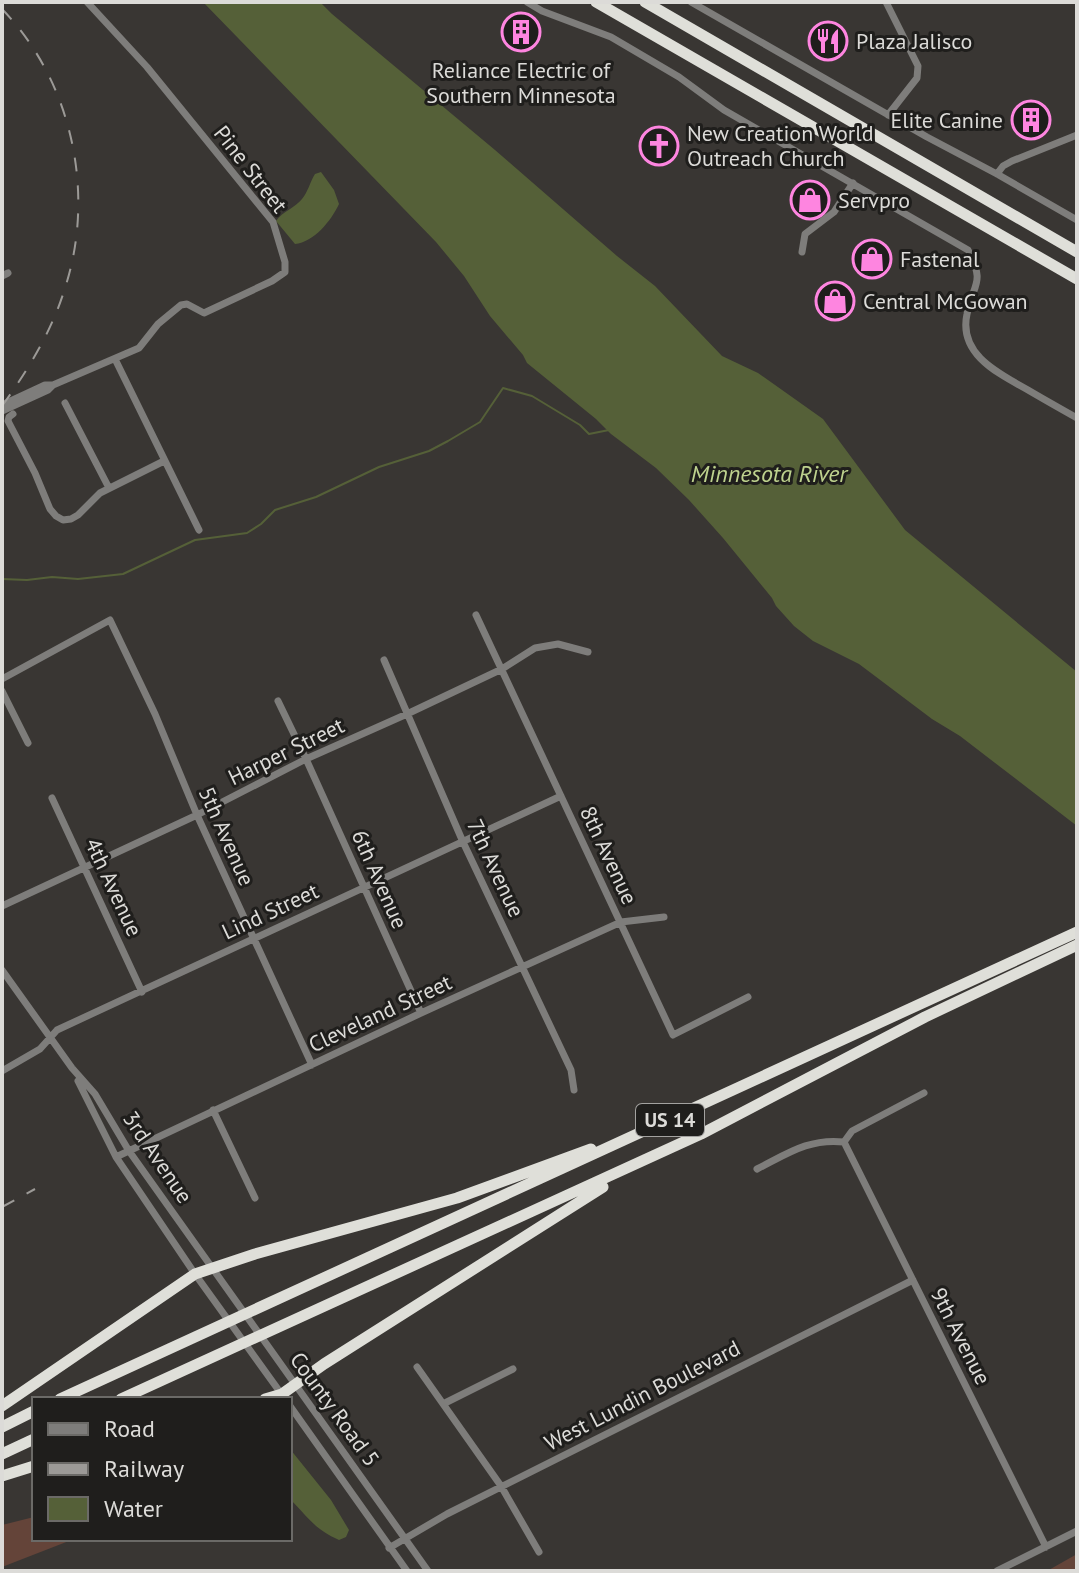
<svg xmlns="http://www.w3.org/2000/svg" width="1079" height="1573" font-family="'PT Sans',sans-serif">
<style>
.green{fill:#644439}
.water{fill:#556038}
.lines{fill:none;stroke-linecap:round;stroke-linejoin:round}
.stream{stroke:#556038;stroke-width:2}
.minor{stroke:#7e7d7b;stroke-width:7}
.highway{stroke:#dfdfd9;stroke-width:11}
.rail{stroke:#9c9a97;stroke-width:2;stroke-dasharray:14 14;stroke-linecap:butt}
.labels{text-anchor:middle;stroke-width:6;stroke-linejoin:round;paint-order:stroke}
.shield{fill:#1f1e1c;stroke:#a3a2a0;stroke-width:2}
.shield-label{font-size:20px;font-weight:bold;fill:#dcdbd8}
.poi-label{font-size:22px;fill:#dcdbd8;stroke:#1f1e1c;text-anchor:start}
.street-label{font-size:22px;fill:#dcdbd8;stroke:#1f1e1c}
.water-label{font-size:24px;font-style:italic;fill:#bed28e;stroke:#1f1e1c}
</style>
<rect width="100%" height="100%" fill="#393633"/>
<path class="green" d="M34,1517V1539H74L2,1567V1525Z
M1077,1554V1571H1047Z"/>
<path class="water" d="M203,2H320L332,14L495,150L617,256L655,286L722,356L758,373L823,419L905,530L1077,672V826L960,736L932,719L859,664L813,641L794,626L776,606L772,598L723,538L689,500L656,468L611,434L596,419L527,363L523,355L490,316L464,276L436,242Z
M321,172L334,190L339,204C331,221 314,242 295,244L276,221C283,211 295,208 302,199C308,192 310,182 315,174Z
M290,1449L331,1500L349,1530L346,1537L339,1540C314,1529 308,1517 290,1499Z"/>
<g class="lines">
<path class="stream" d="M2,579L27,580L52,577L78,579L123,574L195,540L247,533L261,524L275,510L316,497L379,467L429,451L448,441L480,422L503,388L532,396L580,425L589,434L609,430"/>
<path class="minor" d="M527,2L542,11L611,37L679,77L724,110L968,250C986,285 973,282 967,314C958,355 1000,374 1028,390C1045,400 1061,409 1077,418
M691,2L927,137L997,174L1077,220
M886,2L918,66L917,78L888,115
M997,174L1003,166L1012,161L1077,135
M802,252L805,234L834,212L853,183
M2,276L8,273
M115,359L199,530
M65,403L109,488
M2,405L45,385H53L139,348L158,324L181,305L187,304L204,313L272,281L285,272V262L273,222L147,67L87,2
M2,411L48,390L53,385
M13,414L9,417L8,421L35,473L50,509L56,516L63,520L71,519L78,515L100,493L164,461
M476,615L673,1035L748,997
M384,660L463,842L571,1070L574,1090
M2,679L110,620L155,714L197,815L312,1065
M2,691L28,743
M278,701L306,759L421,1013
M52,798L142,992
M2,906L197,815L306,759L407,714L502,669L535,648L558,644L588,652
M2,970L72,1068L95,1094L129,1151L428,1571
M2,1071L40,1049L57,1030L561,796
M78,1081L116,1157L195,1274L285,1399
M213,1110L255,1198
M844,1142L1046,1547
M844,1142L852,1131L924,1093
M116,1157L421,1013L621,922L664,917
M757,1169C787,1154 809,1138 844,1142
M417,1367L501,1486L539,1552
M443,1404L513,1369
M290,1406L407,1571
M389,1548L447,1514L913,1280
M997,1571L1077,1531"/>
<path class="highway" d="M596,2L1077,279
M645,2L1077,252
M60,1399L1077,932
M121,1399L701,1134L925,1017L1077,945
M265,1399L282,1394L324,1364L603,1187
M2,1406L195,1274L255,1254L457,1198L591,1149
M2,1427L34,1411
M2,1454L34,1439
M2,1476L34,1466"/>
<path class="rail" d="M2,9C72,81 96,193 65,288C52,331 28,370 2,406
M2,1207L35,1189"/>
</g>
<defs>
<symbol id="building-ring" viewBox="-11 -11 22 22"><circle r="9.5" fill="#1f1e1c" stroke="#fe85e0" stroke-width="1.5"/><path d="M-4-6H4V6H1V3H-1V6H-4ZM-2.5-4.3h1.7v1.8h-1.7ZM.8-4.3h1.7v1.8H.8ZM-2.5-1h1.7V.8h-1.7ZM.8-1h1.7V.8H.8Z" fill="#fe85e0"/></symbol>
<symbol id="restaurant-ring" viewBox="-11 -11 22 22"><circle r="9.5" fill="#1f1e1c" stroke="#fe85e0" stroke-width="1.5"/><path d="M-5-6h1v4h1v-4h1v4h1v-4h1v5L-1.5 .5V6h-2V.5L-5-1ZM5-6V6H3V1.5H1.5Q1.5-4 5-6Z" fill="#fe85e0"/></symbol>
<symbol id="church-ring" viewBox="-11 -11 22 22"><circle r="9.5" fill="#1f1e1c" stroke="#fe85e0" stroke-width="1.5"/><path d="M-1.2-6h2.4v3.5h3.3v2.4h-3.3V6h-2.4V-.1h-3.3v-2.4h3.3Z" fill="#fe85e0"/></symbol>
<symbol id="shop-ring" viewBox="-11 -11 22 22"><circle r="9.5" fill="#1f1e1c" stroke="#fe85e0" stroke-width="1.5"/><path d="M-5-2.5h2.3a2.7 3.5 0 0 1 5.4 0H5L5.5 6h-11ZM-1.5-2.5h3a1.5 2.3 0 0 0-3 0Z" fill="#fe85e0"/></symbol>
</defs>
<g fill-rule="evenodd">
<use href="#building-ring" x="499" y="10" width="44" height="44"/>
<use href="#restaurant-ring" x="806" y="19" width="44" height="44"/>
<use href="#building-ring" x="1009" y="98" width="44" height="44"/>
<use href="#church-ring" x="637" y="124" width="44" height="44"/>
<use href="#shop-ring" x="788" y="178" width="44" height="44"/>
<use href="#shop-ring" x="850" y="237" width="44" height="44"/>
<use href="#shop-ring" x="813" y="279" width="44" height="44"/>
</g>
<g class="labels">
<rect class="shield" x="636" y="1104" width="68" height="32" rx="6"/>
<g class="shield-label">
<text x="670" y="1127">US 14</text>
</g>
<g class="poi-label">
<text x="856" y="49">Plaza Jalisco</text>
<text x="521" y="78" text-anchor="middle">Reliance Electric of<tspan x="521" dy="25">Southern Minnesota</tspan></text>
<text x="1003" y="128" text-anchor="end">Elite Canine</text>
<text x="687" y="141">New Creation World<tspan x="687" dy="25">Outreach Church</tspan></text>
<text x="838" y="208">Servpro</text>
<text x="900" y="267">Fastenal</text>
<text x="863" y="309">Central McGowan</text>
</g>
<g class="street-label">
<text transform="translate(251 169) rotate(52)" y="8">Pine Street</text>
<text transform="translate(286 751) rotate(-26)" y="8">Harper Street</text>
<text transform="translate(227 836) rotate(66)" y="8">5th Avenue</text>
<text transform="translate(609 855) rotate(65)" y="8">8th Avenue</text>
<text transform="translate(496 868) rotate(65)" y="8">7th Avenue</text>
<text transform="translate(380 879) rotate(66)" y="8">6th Avenue</text>
<text transform="translate(114 887) rotate(65)" y="8">4th Avenue</text>
<text transform="translate(270 911) rotate(-25)" y="8">Lind Street</text>
<text transform="translate(380 1013) rotate(-25)" y="8">Cleveland Street</text>
<text transform="translate(158 1157) rotate(56)" y="8">3rd Avenue</text>
<text transform="translate(961 1336) rotate(63)" y="8">9th Avenue</text>
<text transform="translate(642 1395) rotate(-27)" y="8">West Lundin Boulevard</text>
<text transform="translate(335 1409) rotate(54)" y="8">County Road 5</text>
</g>
<g class="water-label">
<text x="769" y="482">Minnesota River</text>
</g>
</g>
<rect width="1079" height="1573" fill="none" stroke="#dcdbd8" stroke-width="8"/>
<rect x="32" y="1397" width="260" height="144" fill="#1f1e1c" stroke="#6b6a67" stroke-width="2"/>
<rect x="48" y="1423" width="40" height="12" fill="#7e7d7b" stroke="#6b6a67" stroke-width="2"/>
<text x="104" y="1437" font-size="24" fill="#dcdbd8">Road</text>
<rect x="48" y="1463" width="40" height="12" fill="#9c9a97" stroke="#6b6a67" stroke-width="2"/>
<text x="104" y="1477" font-size="24" fill="#dcdbd8">Railway</text>
<rect x="48" y="1497" width="40" height="24" fill="#556038" stroke="#6b6a67" stroke-width="2"/>
<text x="104" y="1517" font-size="24" fill="#dcdbd8">Water</text>
</svg>
